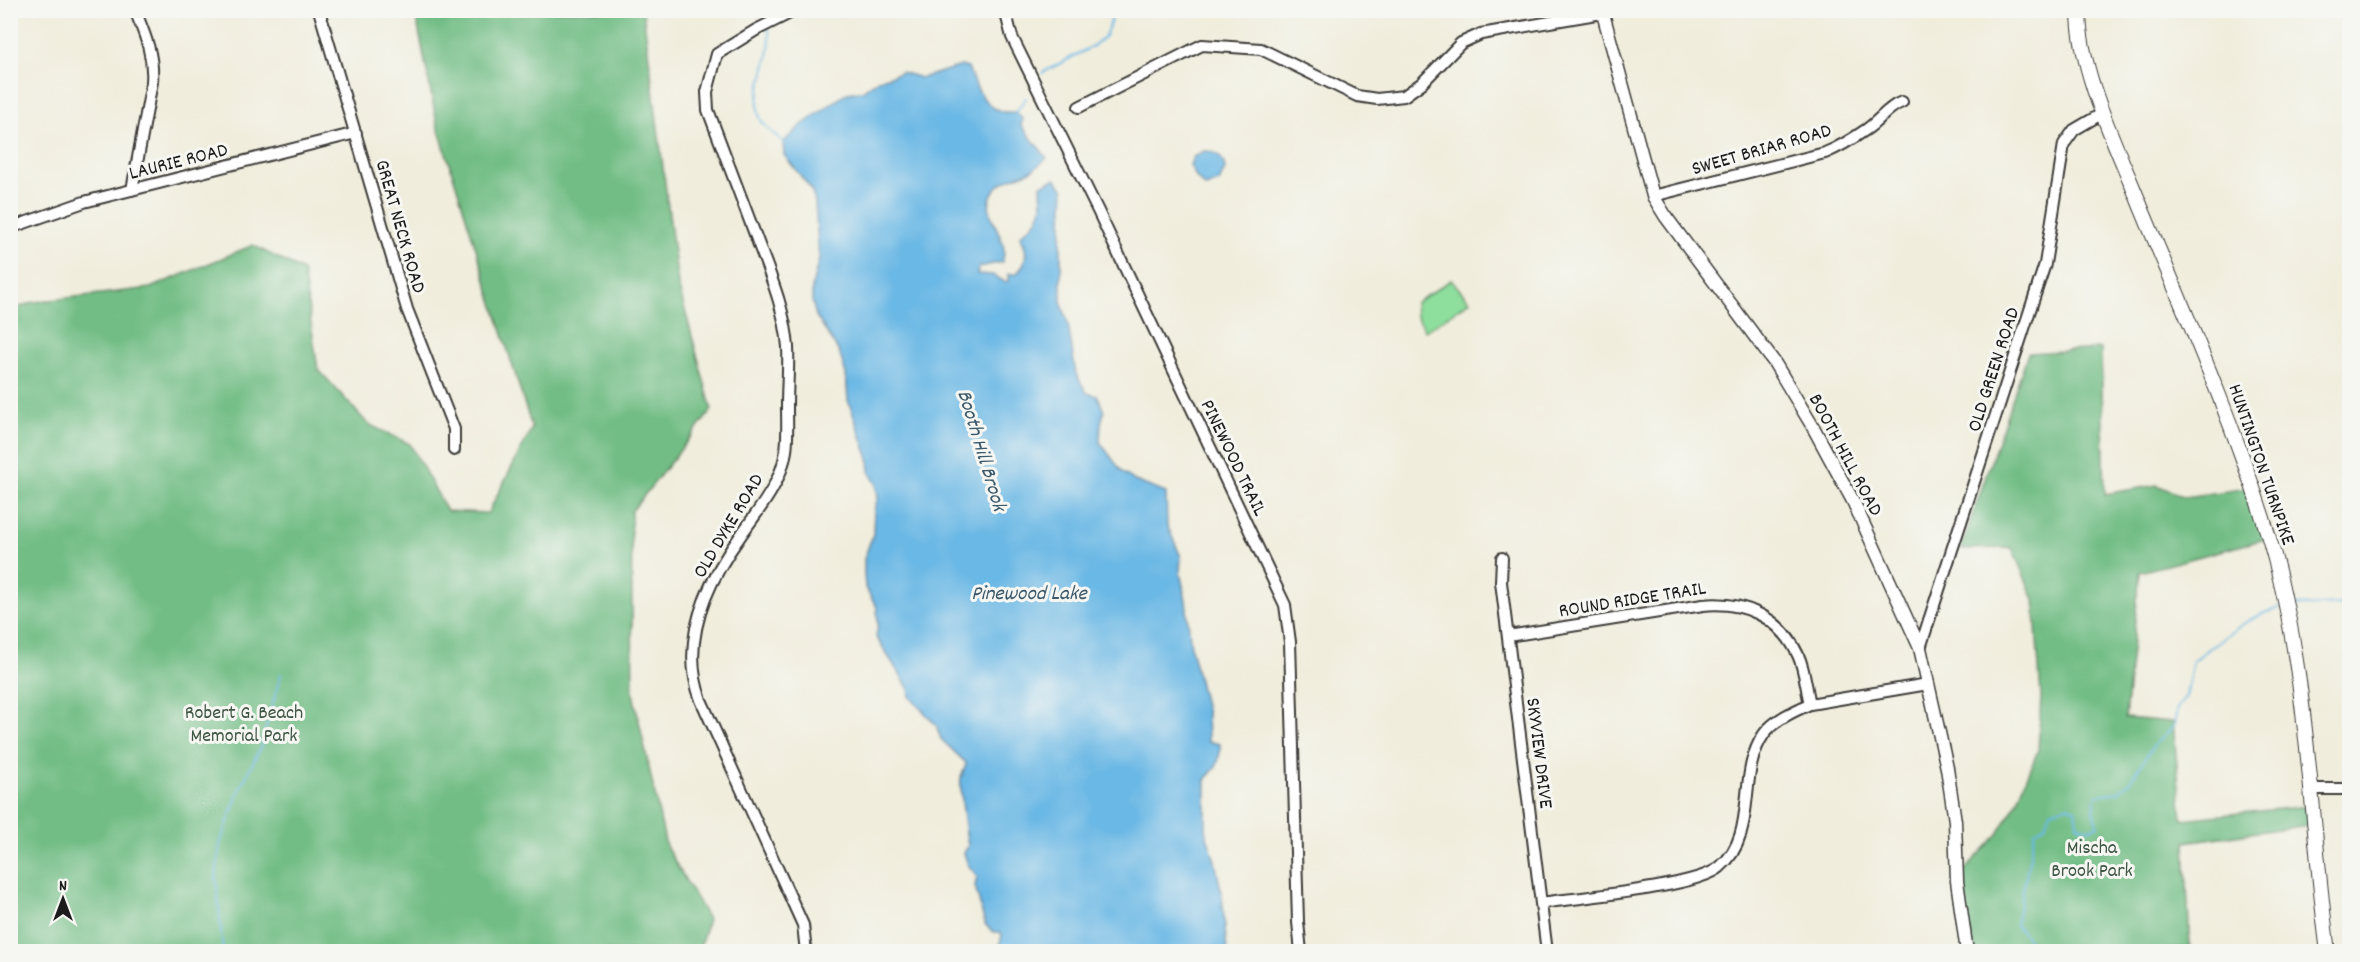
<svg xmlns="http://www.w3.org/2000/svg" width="2360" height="962" font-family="Dekko,sans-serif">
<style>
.green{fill:#8ede9e;stroke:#557d5d;stroke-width:1.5}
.forest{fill:#72bd85;stroke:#476c50;stroke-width:1.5}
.water{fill:#6bb8e5;stroke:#446a80;stroke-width:1.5}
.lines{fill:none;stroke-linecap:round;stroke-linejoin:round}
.stream{stroke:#6bb8e5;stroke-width:2}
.minor-casing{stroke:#3c3b39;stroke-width:14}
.tertiary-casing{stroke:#3c3b39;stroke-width:15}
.secondary-casing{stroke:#3c3b39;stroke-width:16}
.minor{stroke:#fff;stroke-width:10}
.tertiary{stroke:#fff;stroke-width:12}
.secondary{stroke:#fff;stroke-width:14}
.labels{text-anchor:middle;stroke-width:6;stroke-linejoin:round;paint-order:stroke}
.street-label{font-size:20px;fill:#1c1c1c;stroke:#f6f6f2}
.park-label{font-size:20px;fill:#3e5643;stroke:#f6f6f2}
.water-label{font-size:21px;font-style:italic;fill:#3c5a6c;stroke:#f6f6f2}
</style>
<rect width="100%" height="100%" fill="#f6f6f2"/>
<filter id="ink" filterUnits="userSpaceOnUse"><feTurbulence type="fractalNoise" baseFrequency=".0167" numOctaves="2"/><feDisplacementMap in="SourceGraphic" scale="12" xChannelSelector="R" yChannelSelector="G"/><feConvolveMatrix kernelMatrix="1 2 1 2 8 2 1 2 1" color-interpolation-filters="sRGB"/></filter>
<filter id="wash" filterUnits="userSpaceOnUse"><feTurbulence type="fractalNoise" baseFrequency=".008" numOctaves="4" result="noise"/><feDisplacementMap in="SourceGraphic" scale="24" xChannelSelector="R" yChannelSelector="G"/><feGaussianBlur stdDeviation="1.35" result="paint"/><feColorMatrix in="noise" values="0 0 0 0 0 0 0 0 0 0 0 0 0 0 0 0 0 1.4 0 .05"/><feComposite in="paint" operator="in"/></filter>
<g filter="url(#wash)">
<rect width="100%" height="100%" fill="#f0eddc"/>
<path class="green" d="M1451,280L1470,301L1425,331L1416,316L1415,303Z"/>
<path class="forest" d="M415,11H643L678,284L712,410L631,512L633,693L666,846L708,919L699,951H11V310L34,302L150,288L253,245L303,271L318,369L368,424L410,444L447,511L488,513L532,428L437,124Z
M2101,349L2105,494L2157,485L2185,497L2248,488L2266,539L2140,572L2125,718L2173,722L2182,819L2307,806L2309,825L2185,842L2190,947L2154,952L1972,951L1961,874L1998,834L2017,802L2038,750L2041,696L2034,599L2012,548L1961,549L2028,353Z"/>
<path class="water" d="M961,66L968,68C974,83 984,107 1001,111C1005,113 1012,112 1016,112L1023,119L1021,125L1047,158C1042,162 1037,167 1032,170C1018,178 1000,178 992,194C980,217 1012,237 1002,262L979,267L977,274L993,275L1005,282L1008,281V274H1016C1028,263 1028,249 1020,236L1037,220L1042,207L1041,185L1055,179L1064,189L1061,243V301L1068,324L1076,374L1087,393L1098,396L1104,412L1101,423L1100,442L1122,472L1135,481L1166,493L1167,525L1181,557L1180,572L1186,600L1191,648L1207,713L1208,741L1220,744C1220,760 1218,767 1206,778V833L1215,861L1222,895L1227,951H998L1002,935L1000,932H993L985,924L975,886L977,876L968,865L964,853L968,846C966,834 959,786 961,777C963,772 965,769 966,763L941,739L936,725L910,697L909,689L876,637L878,624L877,607L865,588L864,574V559L873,534L874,510L878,498L876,483L870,473L869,459L848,400L846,374L839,352L816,316L812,301V286L819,259L815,202L811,189L784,155L783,142L803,124L847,93L862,91L878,80L901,72L921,78Z
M1204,151C1215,150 1224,158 1225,169L1219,182L1206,187L1197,179L1190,165L1193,157Z"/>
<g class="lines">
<path class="stream" d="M762,10L766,22
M768,28C777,57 746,99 763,123C768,130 777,136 783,142
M1042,73L1093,46L1105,36L1115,10
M1016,112L1026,98
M2292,606L2350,604
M223,952L216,878L220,844L238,793L261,746L281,674
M2048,952L2047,948L2031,943L2016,925L2035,831L2045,825L2050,811L2068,806L2075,809L2077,824L2090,829L2098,825L2094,810L2096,795L2118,792L2128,784L2153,746L2174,726L2177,708L2186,696L2193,661C2217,643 2251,613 2281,608"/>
</g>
</g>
<g filter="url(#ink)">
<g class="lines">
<defs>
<path id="minor" d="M319,10L407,309L454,429V450
M796,10L756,30L717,54L707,92L708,110C724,152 740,195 756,237C769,272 785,309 788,347C789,366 787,386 787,406C787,421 788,436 786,451C781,484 759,509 741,535C707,582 679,642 701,700L803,925L806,952
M1005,10L1012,37L1098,211L1285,605L1290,642L1298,922L1301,952
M1079,107L1202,45L1261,49L1357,96L1377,99L1404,96L1422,83L1461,43L1481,34L1602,13
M132,190L152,82C154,55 145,35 135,10
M1653,196L1825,153C1840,147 1854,138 1867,129C1880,120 1888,107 1902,102
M10,228L84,202L356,133
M1502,558L1501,582L1547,952
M1508,636L1703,605C1743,601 1780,616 1798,655C1805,670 1806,688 1810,704
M1920,648L2045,264L2064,144L2074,130L2103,113
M2310,789H2350
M1541,903C1576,898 1698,887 1720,867C1759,834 1736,774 1764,734C1774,720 1794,711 1810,704L1928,684"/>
<path id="tertiary" d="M1602,10L1653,196L1666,217L1774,362L1813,427L1853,501L1920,648L1947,768L1955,821L1957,881L1967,952"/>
<path id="secondary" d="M2079,10C2079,73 2118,149 2141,207C2185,313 2232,418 2266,528C2309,664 2309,811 2328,952"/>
</defs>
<use href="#minor" class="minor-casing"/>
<use href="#tertiary" class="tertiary-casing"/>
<use href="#secondary" class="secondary-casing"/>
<use href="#minor" class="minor"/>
<use href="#tertiary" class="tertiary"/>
<use href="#secondary" class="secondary"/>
</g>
</g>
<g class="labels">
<g class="street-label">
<text transform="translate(1761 148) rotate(-16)" y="7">SWEET BRIAR ROAD</text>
<text transform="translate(178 160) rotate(-14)" y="7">LAURIE ROAD</text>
<text transform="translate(402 226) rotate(74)" y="7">GREAT NECK ROAD</text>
<text transform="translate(1992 369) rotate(-72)" y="7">OLD GREEN ROAD</text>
<text transform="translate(1847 454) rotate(62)" y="7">BOOTH HILL ROAD</text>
<text transform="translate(1235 457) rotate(64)" y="7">PINEWOOD TRAIL</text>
<text transform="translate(2263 464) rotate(71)" y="7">HUNTINGTON TURNPIKE</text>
<text transform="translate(727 525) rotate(-59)" y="7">OLD DYKE ROAD</text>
<text transform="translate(1632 598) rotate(-9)" y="7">ROUND RIDGE TRAIL</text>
<text transform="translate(1541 753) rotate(83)" y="7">SKYVIEW DRIVE</text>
</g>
<g class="park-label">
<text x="244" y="718">Robert G. Beach<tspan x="244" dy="23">Memorial Park</tspan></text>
<text x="2092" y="853">Mischa<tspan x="2092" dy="23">Brook Park</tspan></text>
</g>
<g class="water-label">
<text transform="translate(983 450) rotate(73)" y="7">Booth Hill Brook</text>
<text x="1029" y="599">Pinewood Lake</text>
</g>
</g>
<rect width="2360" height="962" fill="none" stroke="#f6f6f2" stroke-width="36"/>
<g transform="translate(63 899)" stroke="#f6f6f2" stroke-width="4.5" paint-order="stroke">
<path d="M0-4.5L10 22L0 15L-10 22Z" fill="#1c1c1c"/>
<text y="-9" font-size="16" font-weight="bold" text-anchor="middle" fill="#1c1c1c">N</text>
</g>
</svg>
